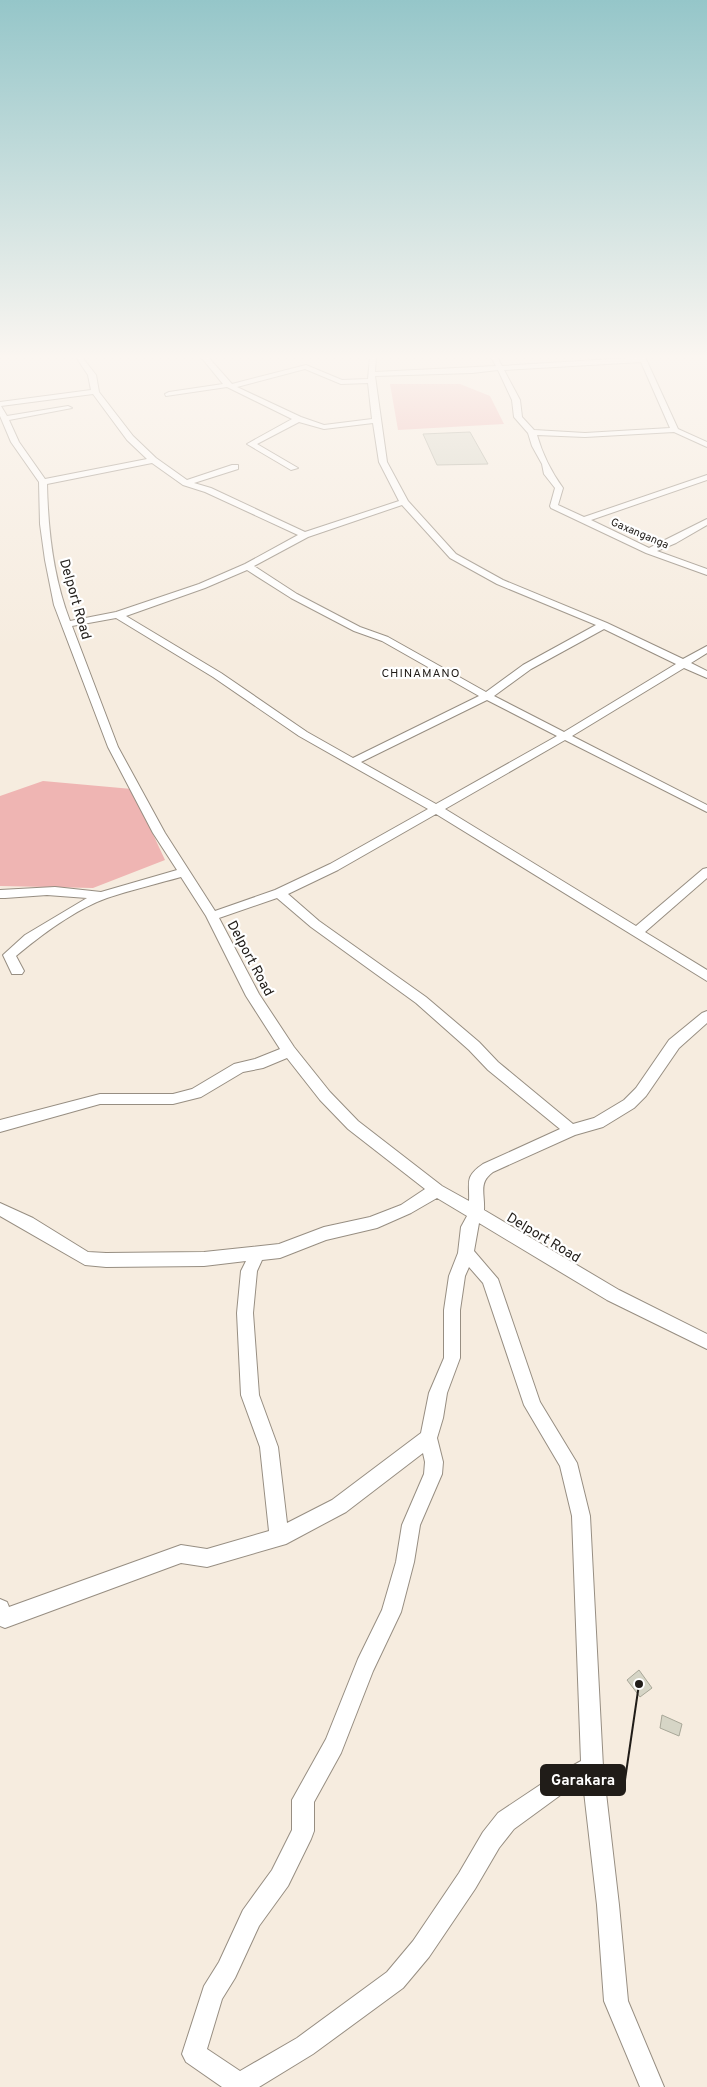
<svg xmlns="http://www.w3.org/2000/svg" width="707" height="2087" font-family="Overpass,sans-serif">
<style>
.green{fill:#efb5b3}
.building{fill:#d6d5c6;stroke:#a8a798}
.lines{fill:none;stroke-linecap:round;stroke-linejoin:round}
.minor-casing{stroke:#978e82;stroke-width:2}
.minor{fill:#fff;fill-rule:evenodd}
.labels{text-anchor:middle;stroke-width:4.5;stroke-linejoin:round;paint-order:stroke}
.far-street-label{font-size:11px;fill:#201c18;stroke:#fff}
.far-neighbourhood-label{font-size:12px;letter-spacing:1px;fill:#201c18;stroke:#fff}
.street-label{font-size:14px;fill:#201c18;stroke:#fff}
.leader{fill:none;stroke:#201c18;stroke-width:2}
.callout-dot{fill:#201c18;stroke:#fff;stroke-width:2}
.callout{fill:#201c18;stroke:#201c18;stroke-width:2}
.callout-label{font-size:15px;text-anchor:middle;font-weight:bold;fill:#fff}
</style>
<rect width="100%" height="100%" fill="#f6ecdf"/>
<path class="green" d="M390,384H460L490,396L504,424L398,430Z
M43,781L132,789L165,860L93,888L0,886V796Z"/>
<path class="building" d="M470,432L488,464L437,465L423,434Z
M639,1670L652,1688L640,1697L627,1680Z
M662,1715L682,1724L679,1736L660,1728Z"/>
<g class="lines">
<defs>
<path id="minor" d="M76,357H82L96,375L99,392L133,436L156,458L187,480L232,465H238V469L194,483L211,488L305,532L399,501L379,462L373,423L324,429L299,422L257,444L298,468L291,470L247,444L292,419L227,387L166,396L165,394L169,392L223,384L201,357H208L232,384L306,365L342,380L368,379L370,357H376L375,372L496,366L491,357H497L502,366L645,357L678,429L707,442V447L674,432L585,437L537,435C542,453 552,473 563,488L558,505L584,517L707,475V480L591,520L649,548L707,519V525L676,543L657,551L707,569V575L646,553L551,508L550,506L555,488L544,474L542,464L532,446L528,433L514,417L512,400L498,370L472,373L375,376L387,462L408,501L456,554L503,580L607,623L683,659L707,646V653L691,663L707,671V678L684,668L572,736L707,805V812L565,740L445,809L636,926L703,869L707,868V878L645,932L707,970V981L436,814L338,870L288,894L319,921L426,997L479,1042L498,1062L573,1124L594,1118L624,1100L636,1088L669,1040L702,1013L707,1011V1023L679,1048L646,1096L634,1108L603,1127L575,1135L493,1172C478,1183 485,1193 484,1210L619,1290L707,1334V1349L607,1300L479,1223L474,1251L498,1279L540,1402L577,1463L590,1516L603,1767L619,1905L628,2001L664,2087H640L604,2001L597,1905L583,1783L566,1791L514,1829L499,1848L475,1889L429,1957L403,1988L313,2054L259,2087H222L186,2062L182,2054L204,1986L219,1962L243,1910L272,1870L292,1830V1800L326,1739L358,1659L382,1610L396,1562L402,1525L424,1474L425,1462L423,1453L346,1512L286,1544L207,1567L181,1563L5,1628L0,1626V1599L7,1602L9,1607L181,1545L207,1549L269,1531L260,1447L241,1395L237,1313L241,1271L246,1261L204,1266L106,1267L85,1265L0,1216V1203L33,1218L88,1252L106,1253L204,1252L279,1244L324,1227L370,1217L401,1205L425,1189L348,1129L320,1100L287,1058L263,1068L243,1072L201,1097L173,1104H100L0,1132V1120L100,1094H173L192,1089L234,1064L255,1059L280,1049L246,996L206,916L181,877C156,884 131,890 107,898C76,909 41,935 16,956L24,971L22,974H12L3,955L25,935L87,898L47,895L5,898H0V890L55,887L101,892L177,870L153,833L108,747L54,605L45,560L40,524L39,482L11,442L0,416V402L91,390L88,375ZM641,362L670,428L585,433L534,430L522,417L520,400L504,370ZM305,369L341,384L368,383L372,419L324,425L301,417L237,387ZM93,394L127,440L147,459L45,479L19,442L9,420L72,408L68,406L7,416L1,406ZM152,463L183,485L205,492L298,535L245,564L199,584L116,612L70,621C53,577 48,530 47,484ZM402,505L450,558L497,584L596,625L523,665L486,692L388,637L360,627L297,594L254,566L308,537ZM247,570L291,598L354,631L382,641L479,696L353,758L307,732L221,673L126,616L205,588ZM116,618L213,677L299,736L428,809L330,864L275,890L215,911L165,833L118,747L72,626ZM604,629L676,664L564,732L494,696L531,669ZM487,700L557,736L436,804L361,762ZM277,898L311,927L416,1003L469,1050L488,1070L560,1129L483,1164C464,1177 470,1182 469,1201L442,1186L358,1121L330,1092L294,1047L259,994L219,918ZM437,1198L467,1216L461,1227L458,1253L449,1276L444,1310V1358L429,1393L421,1433L332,1500L287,1523L278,1447L259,1395L253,1313L257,1271L262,1260L280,1258L326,1240L377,1228L411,1213ZM469,1267L483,1283L524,1405L560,1466L572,1516L581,1761L552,1777L498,1813L483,1832L459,1873L413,1941L387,1972L297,2038L240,2071L207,2049L222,1999L235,1978L259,1926L288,1886L311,1839L314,1831V1802L341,1753L373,1671L401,1612L414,1562L420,1525L442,1474L443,1462L437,1438L443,1418L447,1393L460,1358V1310L465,1276Z"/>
</defs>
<use href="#minor" class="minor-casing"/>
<use href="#minor" class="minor"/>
</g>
<linearGradient id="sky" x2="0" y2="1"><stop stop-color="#95c6c9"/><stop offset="0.55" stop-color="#fbf6f1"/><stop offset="1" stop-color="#fbf6f1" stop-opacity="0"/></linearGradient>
<rect width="707" height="649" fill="url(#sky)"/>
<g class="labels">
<g class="far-street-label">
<text transform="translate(640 533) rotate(23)" y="4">Gaxanganga</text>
</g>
<g class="far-neighbourhood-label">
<text x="421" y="677">CHINAMANO</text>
</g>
<g class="street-label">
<text transform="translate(76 599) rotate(74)" y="5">Delport Road</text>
<text transform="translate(251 958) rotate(62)" y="5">Delport Road</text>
<text transform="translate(544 1237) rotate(31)" y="5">Delport Road</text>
</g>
</g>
<path class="leader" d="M639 1684L625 1780"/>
<circle class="callout-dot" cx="639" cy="1684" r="5"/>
<rect class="callout" x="541" y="1765" width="84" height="30" rx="5"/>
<g class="callout-label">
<text x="583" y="1785">Garakara</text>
</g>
</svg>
